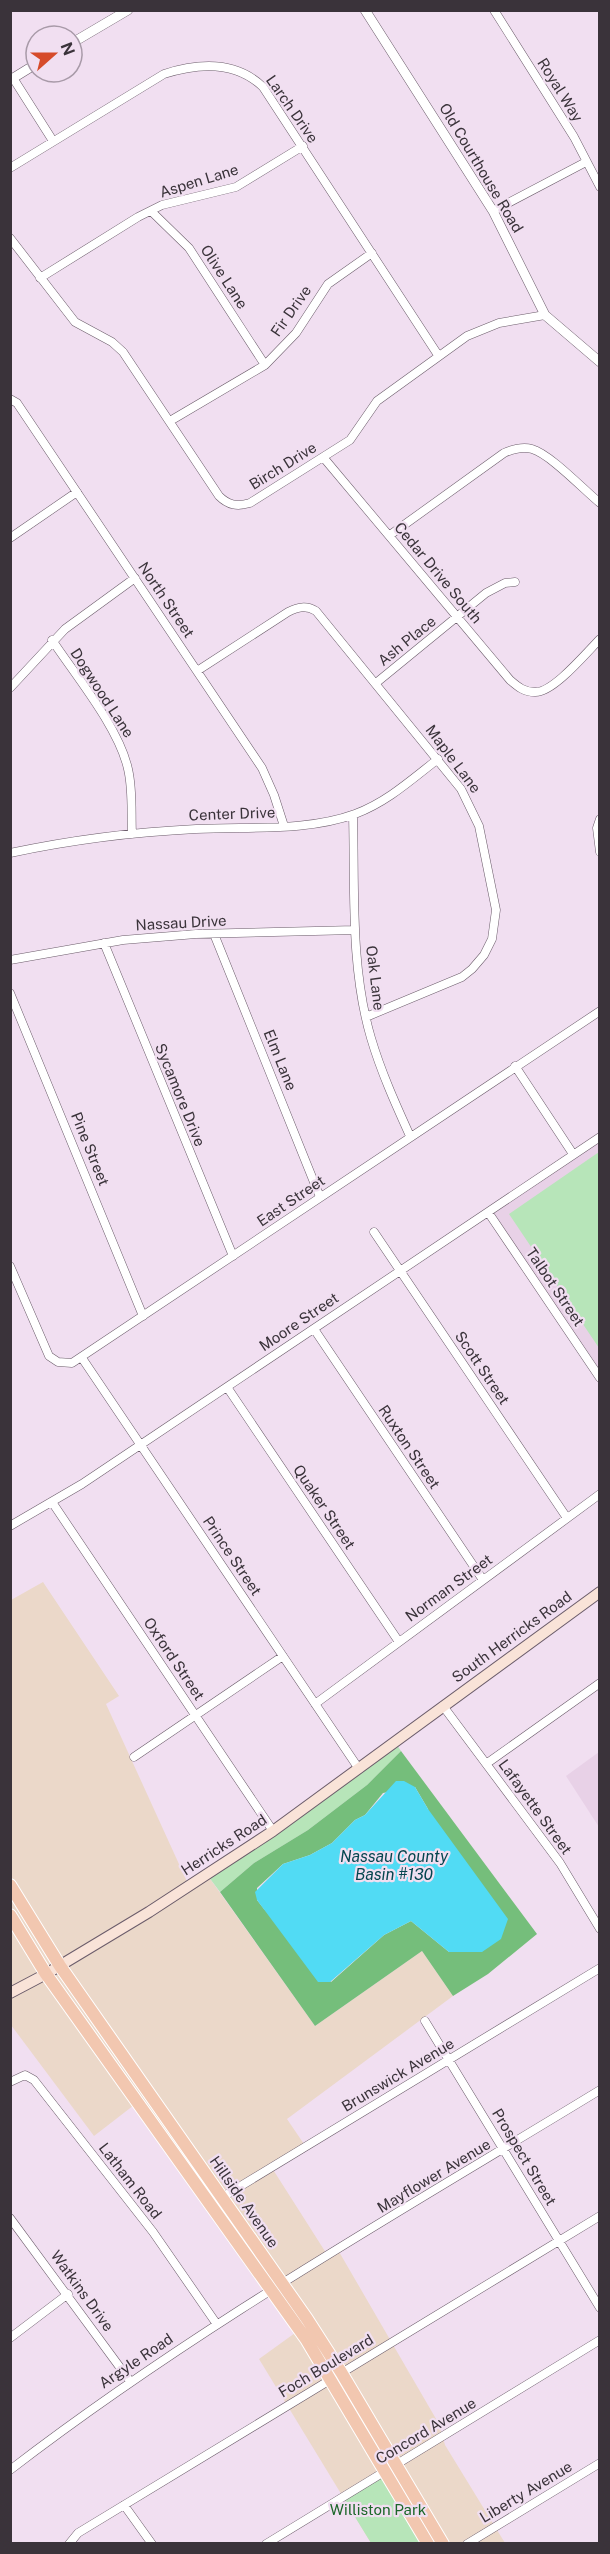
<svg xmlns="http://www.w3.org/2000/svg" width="610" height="2554" font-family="'Public Sans',sans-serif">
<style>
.commercial{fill:#ebd8c9}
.built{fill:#e8d1e7}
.green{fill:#b7e5b9}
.forest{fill:#75be7b;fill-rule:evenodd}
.water{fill:#51dbf4}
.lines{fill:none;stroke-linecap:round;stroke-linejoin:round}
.minor-casing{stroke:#6b5c6a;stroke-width:9}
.tertiary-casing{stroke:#6b5c6a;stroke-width:10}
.secondary-casing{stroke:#6b5c6a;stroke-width:12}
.primary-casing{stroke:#fff;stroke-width:14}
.minor{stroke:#fff;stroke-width:8}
.tertiary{stroke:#fff;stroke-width:9}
.secondary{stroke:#f9e3d8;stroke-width:10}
.primary{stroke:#f2c7b0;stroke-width:12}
.labels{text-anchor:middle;stroke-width:4.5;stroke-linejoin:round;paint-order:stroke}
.street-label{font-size:15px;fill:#3a333a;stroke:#f1dff1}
.park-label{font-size:15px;fill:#1b6729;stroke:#f1dff1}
.water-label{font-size:16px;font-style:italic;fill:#04454f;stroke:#f1dff1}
</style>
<rect width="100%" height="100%" fill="#f1dff1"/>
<path class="commercial" d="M43,1582L119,1696L106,1704L189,1886L208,1876L315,2026L422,1951L453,1996L287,2119L306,2147L272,2168L328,2256L338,2250L439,2424L445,2445L505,2543H371L259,2359L295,2333L268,2293L283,2283L223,2198L211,2204L138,2102L94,2136L11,2025V1600Z"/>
<path class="built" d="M599,1136V1378L488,1212Z
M599,1752V1827L566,1776Z"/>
<path class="green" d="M599,1152V1348L509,1214Z
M395,1742L401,1751L367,1785L308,1830L254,1863L220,1892L208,1876Z
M384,2475L425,2543H371L344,2499Z"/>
<path class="forest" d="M401,1751L537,1934L488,1974L453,1996L422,1951L315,2026L220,1892L254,1863L308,1830L367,1785ZM415,1787L428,1809L449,1952L411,1921L384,1935L331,1982L264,1909L257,1900V1888L283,1864L310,1855L332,1843L355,1820L365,1815L383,1793Z"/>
<path class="water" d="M396,1781H404L415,1787L428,1809L508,1919L501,1939L482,1952H449L411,1921L384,1935L330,1982H318L257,1900L255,1892L283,1864L310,1855L332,1843L355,1820L365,1815Z"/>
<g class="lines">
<defs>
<path id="minor" d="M494,10L574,137L600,187
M13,78L53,141
M10,168L164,74C198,63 235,60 263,87L438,355
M151,211L189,248L265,365
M493,211L586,162
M10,238L75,322L112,342L123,352L219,496C228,505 237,507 250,503L350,440L377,401L467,336L499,323L545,315
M40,278L138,217L162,205L236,187L303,146
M10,399L17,403L262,768L274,795L284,826
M170,421L265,365L296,333L328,284L372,253
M323,457L510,680C518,687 524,692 535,692C553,693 586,653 600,639
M390,535L504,453C513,449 522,446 532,449C550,454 584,490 600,503
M10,538L77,492
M52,640C76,676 119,728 128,769C133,790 131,812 132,834
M197,671L288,612C298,607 306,605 316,611L461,789L479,826L496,910L492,939L484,955L472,969L462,977L366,1017
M376,683L486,593L505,583L515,582
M10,688L65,629L135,578
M353,815C355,889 350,967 371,1038C381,1072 396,1105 410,1136
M600,819L597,828L600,852
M10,853C71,840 134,832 196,829C248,826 306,832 355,814C387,802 411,780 438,759
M214,934L320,1197
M104,943L233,1256
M10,960L123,940L196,934L355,930
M10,993L143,1316
M515,1066L573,1154
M488,1212L600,1378
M374,1232L567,1518
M10,1266L49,1356L58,1362L72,1363L600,1011
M314,1329L483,1580
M82,1358L359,1769
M227,1387L399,1642
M52,1502L273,1831
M10,1526L82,1484L600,1137
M315,1704L600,1494
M443,1706L560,1863L600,1929
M134,1757L283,1656
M486,1764L600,1683
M425,2021L600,2308
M10,2082L25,2075L34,2080L153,2232L216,2323
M211,2204L600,1968
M10,2218L130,2381
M10,2338L68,2294
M10,2470C196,2327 400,2212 600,2090
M124,2505L152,2544
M69,2544L78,2533L600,2216
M266,2544L600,2340
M467,2544L600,2463"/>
<path id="tertiary" d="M365,10L493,211L545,315L600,362
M72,43L128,10
M10,80L36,64"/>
<path id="secondary" d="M10,1993L46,1974L149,1912L273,1831L600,1592"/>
<path id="primary" d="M10,1885L60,1966L307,2319L341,2372L443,2544
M10,1915L46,1974L306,2339L428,2544"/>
</defs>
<use href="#minor" class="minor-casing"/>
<use href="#tertiary" class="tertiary-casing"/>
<use href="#secondary" class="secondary-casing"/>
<use href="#primary" class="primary-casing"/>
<use href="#minor" class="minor"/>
<use href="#tertiary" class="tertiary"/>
<use href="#secondary" class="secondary"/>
<use href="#primary" class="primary"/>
</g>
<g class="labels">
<g class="street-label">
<text transform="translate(560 90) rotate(58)" y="5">Royal Way</text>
<text transform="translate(292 109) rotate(55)" y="5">Larch Drive</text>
<text transform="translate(481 168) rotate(59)" y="5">Old Courthouse Road</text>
<text transform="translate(199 181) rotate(-17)" y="5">Aspen Lane</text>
<text transform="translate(224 277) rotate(57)" y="5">Olive Lane</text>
<text transform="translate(291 311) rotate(-55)" y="5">Fir Drive</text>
<text transform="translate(283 466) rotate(-32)" y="5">Birch Drive</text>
<text transform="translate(438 573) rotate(50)" y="5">Cedar Drive South</text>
<text transform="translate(166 600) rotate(56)" y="5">North Street</text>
<text transform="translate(407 641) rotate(-39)" y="5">Ash Place</text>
<text transform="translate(102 693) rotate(57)" y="5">Dogwood Lane</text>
<text transform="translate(453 759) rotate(53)" y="5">Maple Lane</text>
<text transform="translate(232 814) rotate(-2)" y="5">Center Drive</text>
<text transform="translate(181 923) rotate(-3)" y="5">Nassau Drive</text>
<text transform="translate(375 978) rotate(83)" y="5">Oak Lane</text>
<text transform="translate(280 1060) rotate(68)" y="5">Elm Lane</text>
<text transform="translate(180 1095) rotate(68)" y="5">Sycamore Drive</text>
<text transform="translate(90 1149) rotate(68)" y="5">Pine Street</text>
<text transform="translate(291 1201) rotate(-34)" y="5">East Street</text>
<text transform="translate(555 1287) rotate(56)" y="5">Talbot Street</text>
<text transform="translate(299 1322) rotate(-34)" y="5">Moore Street</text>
<text transform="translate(482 1368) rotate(56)" y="5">Scott Street</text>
<text transform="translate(409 1447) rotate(56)" y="5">Ruxton Street</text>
<text transform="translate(324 1507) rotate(56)" y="5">Quaker Street</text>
<text transform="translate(232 1556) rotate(56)" y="5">Prince Street</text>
<text transform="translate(449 1588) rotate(-36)" y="5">Norman Street</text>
<text transform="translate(512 1637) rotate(-36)" y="5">South Herricks Road</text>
<text transform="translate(174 1659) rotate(56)" y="5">Oxford Street</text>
<text transform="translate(535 1807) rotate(54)" y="5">Lafayette Street</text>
<text transform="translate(224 1845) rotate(-33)" y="5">Herricks Road</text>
<text transform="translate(398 2075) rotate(-31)" y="5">Brunswick Avenue</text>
<text transform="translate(524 2157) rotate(59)" y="5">Prospect Street</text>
<text transform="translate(434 2176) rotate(-31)" y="5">Mayflower Avenue</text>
<text transform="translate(130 2181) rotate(52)" y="5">Latham Road</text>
<text transform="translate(244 2202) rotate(55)" y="5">Hillside Avenue</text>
<text transform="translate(82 2291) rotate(54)" y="5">Watkins Drive</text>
<text transform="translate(136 2361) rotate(-34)" y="5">Argyle Road</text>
<text transform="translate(326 2366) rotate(-31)" y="5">Foch Boulevard</text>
<text transform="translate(426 2431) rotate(-31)" y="5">Concord Avenue</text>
<text transform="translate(526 2492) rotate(-31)" y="5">Liberty Avenue</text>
</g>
<g class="park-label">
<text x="378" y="2515">Williston Park</text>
</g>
<g class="water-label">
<text x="394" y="1862">Nassau County<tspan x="394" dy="18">Basin #130</tspan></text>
</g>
</g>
<rect width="610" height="2554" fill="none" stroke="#3a333a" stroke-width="24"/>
<g transform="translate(54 54) rotate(69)"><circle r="28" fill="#f1dff1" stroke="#a89aa8" stroke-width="1.5"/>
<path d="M0-4.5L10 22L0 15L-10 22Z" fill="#d64b2a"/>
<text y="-9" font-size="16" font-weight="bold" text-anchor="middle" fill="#3a333a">N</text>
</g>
</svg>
